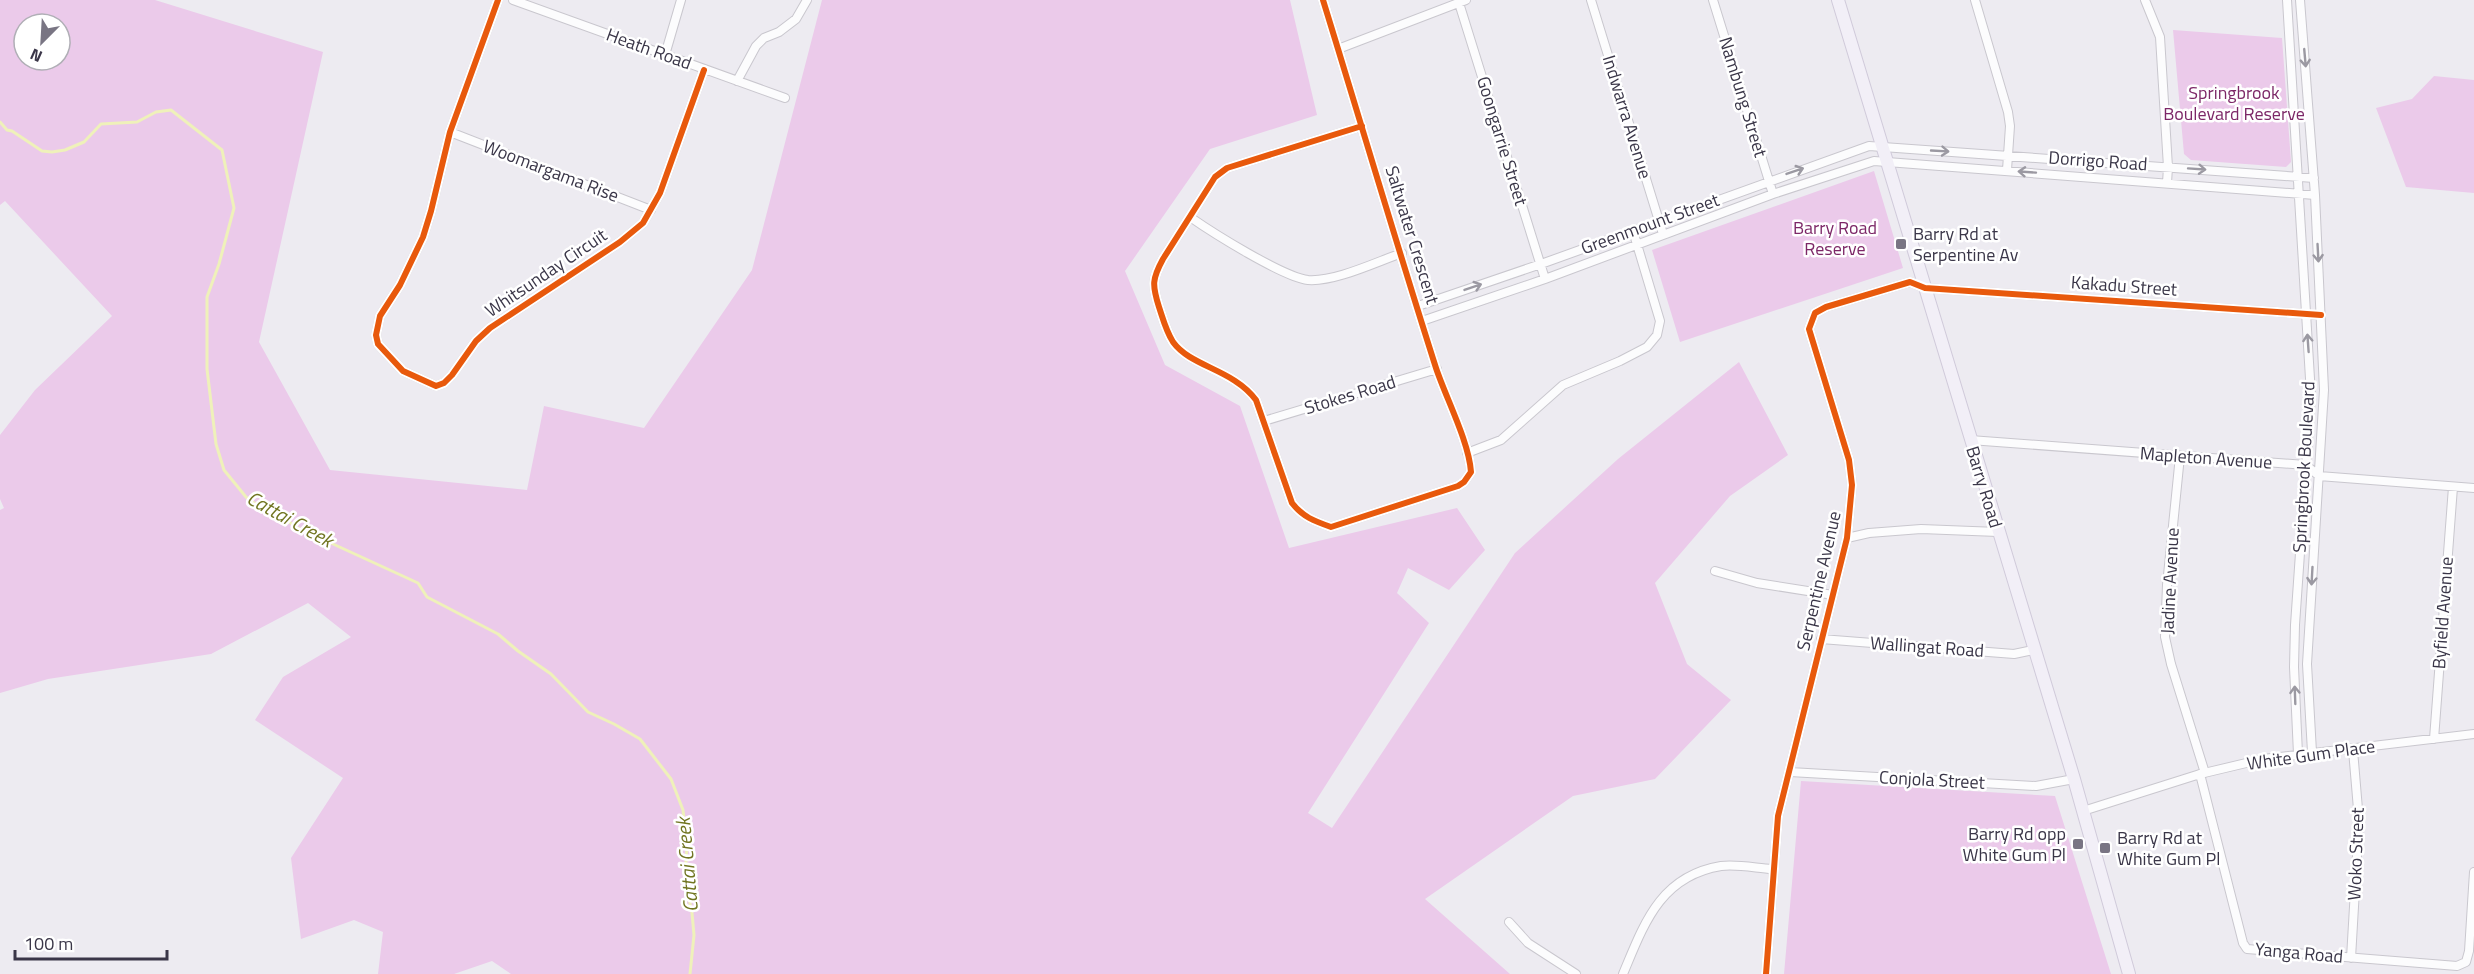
<svg xmlns="http://www.w3.org/2000/svg" width="2474" height="974" font-family="'Titillium Web',sans-serif">
<style>
.green{fill:#ebcaea;fill-rule:evenodd}
.lines{fill:none;stroke-linecap:round;stroke-linejoin:round}
.stream{stroke:#eff1ba;stroke-width:3}
.street-casing{stroke:#c9c7ce;stroke-width:10}
.secondary-casing{stroke:#d0cada;stroke-width:14}
.street{stroke:#fcfcfd;stroke-width:8}
.secondary{stroke:#f2eff7;stroke-width:12}
.cycleway-casing{stroke:#fff;stroke-width:10}
.cycleway{stroke:#e8590c;stroke-width:6}
.oneway{stroke:#9b99a2}
.poi-dot{fill:#797583;stroke:#fff;stroke-width:2}
.labels{text-anchor:middle;stroke-width:5;stroke-linejoin:round;paint-order:stroke}
.street-label{font-size:18px;fill:#3a3648;stroke:#fff}
.park-label{font-size:18px;fill:#7c2767;stroke:#fff}
.poi-label{font-size:18px;fill:#3a3648;stroke:#fff;text-anchor:start}
.water-label{font-size:20px;font-style:italic;fill:#717521;stroke:#fff}
</style>
<rect width="100%" height="100%" fill="#edebf1"/>
<path class="green" d="M0,0H155L323,52L259,342L330,470L527,490L544,406L644,428L752,270L822,0H1290L1317,115L1210,149L1125,271L1165,365L1240,406L1289,548L1457,508L1485,550L1449,590L1408,568L1397,593L1429,623L1308,813L1332,828L1515,553L1618,459L1739,362L1788,455L1730,496L1655,583L1687,664L1731,700L1655,779L1573,796L1425,899L1510,974H511L492,961L454,974H378L383,932L354,920L301,939L291,858L343,778L255,720L283,677L351,637L308,603L211,654L48,679L0,693V510L4,508L0,499V435L35,390L112,316L5,201L0,205ZM24,24H60V60H24Z
M2173,30L2282,38L2291,162L2286,167L2191,160L2184,154Z
M2434,76L2474,80V193L2406,187L2376,108L2412,99Z
M1874,171L1903,268L1680,342L1652,250Z
M1801,781L2055,796L2111,974H1784Z"/>
<g class="lines">
<path class="stream" d="M0,122L7,130L12,131L42,151L52,152L65,150L84,142L101,124L137,122L156,112L171,110L222,150L234,208L219,264L207,297V369L216,444L224,470L246,497L257,505L265,504L296,527L418,583L427,597L498,634L518,651L551,674L588,712L614,724L640,739L671,779L683,810L687,845L685,879L692,913L694,935L690,974"/>
<defs>
<path id="street" d="M498,0L450,132L431,211L423,237L400,285L380,316L376,335L378,344L403,371L436,386L444,383L452,375L476,341L490,328L620,242L643,223L660,193L704,70
M513,0L785,98
M1323,0C1361,123 1397,246 1436,368C1446,398 1469,442 1471,472L1464,482L1458,486L1331,527C1314,521 1303,517 1292,503L1256,400C1233,369 1191,367 1173,342C1166,331 1163,319 1159,307C1152,285 1152,279 1163,259L1215,177L1227,168L1362,126
M1591,0L1663,234
M1713,0L1773,194
M1975,0L2008,112L2010,126L2007,170
M2145,0L2160,37L2168,167L2167,183
M2287,0L2311,395L2295,625L2294,667L2298,754
M2300,0L2315,195L2324,390L2307,664L2312,752
M1459,3L1545,279
M1338,49L1466,0
M665,55L681,0
M737,81L756,46L764,38L779,32L796,19L807,0
M450,132L651,210
M1190,217C1213,233 1283,277 1308,280C1335,282 1376,262 1402,253
M1418,306L1541,264L1869,146L2314,178
M1422,321L1545,279L1773,194L1874,161L2315,195
M1264,421L1437,369
M1970,440L2306,465L2319,476L2474,488
M1467,453L1501,440L1563,385L1620,361L1647,347L1657,335L1660,321L1633,231
M2180,456L2167,585L2165,637L2171,664L2205,773
M1847,538L1869,533L1921,529L1998,532
M1715,571L1757,583L1833,595
M1821,639L2014,654L2033,650
M2434,739L2453,487
M1790,772L2036,786L2074,779
M2200,774L2243,943L2247,949L2457,966L2466,962L2469,951L2474,872
M2083,811L2200,774L2263,759L2474,734
M1509,922L1528,943L1576,974
M2351,958L2359,821L2353,750
M1623,974C1644,924 1660,876 1721,866C1737,864 1756,868 1772,869
M1766,974L1778,816L1847,538L1852,485L1849,460L1809,329L1815,313L1826,307L1910,282L1925,288L2321,315"/>
<path id="secondary" d="M1838,0L2074,779L2129,974"/>
</defs>
<use href="#street" class="street-casing"/>
<use href="#secondary" class="secondary-casing"/>
<use href="#street" class="street"/>
<use href="#secondary" class="secondary"/>
<defs>
<path id="cycleway" d="M498,0L450,132L431,211L423,237L400,285L380,316L376,335L378,344L403,371L436,386L444,383L452,375L476,341L490,328L620,242L643,223L660,193L704,70
M1323,0C1361,123 1397,246 1436,368C1446,398 1469,442 1471,472L1464,482L1458,486L1331,527C1314,521 1303,517 1292,503L1256,400C1233,369 1191,367 1173,342C1166,331 1163,319 1159,307C1152,285 1152,279 1163,259L1215,177L1227,168L1362,126
M1766,974L1778,816L1847,538L1852,485L1849,460L1809,329L1815,313L1826,307L1910,282L1925,288L2321,315"/>
</defs>
<use href="#cycleway" class="cycleway-casing"/>
<use href="#cycleway" class="cycleway"/>
</g>
<defs><path id="oneway-shaft" d="M-6 0H5M1.5-3L5.5 0L1.5 3" fill="none" stroke-width="1.6" stroke-linecap="round" stroke-linejoin="round" transform="scale(1.5)"/></defs>
<g class="oneway">
<use href="#oneway-shaft" transform="translate(2305 58) rotate(85)"/>
<use href="#oneway-shaft" transform="translate(1940 151) rotate(3)"/>
<use href="#oneway-shaft" transform="translate(2197 169) rotate(4)"/>
<use href="#oneway-shaft" transform="translate(1795 171) rotate(-19)"/>
<use href="#oneway-shaft" transform="translate(2027 172) rotate(-176)"/>
<use href="#oneway-shaft" transform="translate(2318 253) rotate(87)"/>
<use href="#oneway-shaft" transform="translate(1473 287) rotate(-19)"/>
<use href="#oneway-shaft" transform="translate(2308 343) rotate(-94)"/>
<use href="#oneway-shaft" transform="translate(2312 576) rotate(93)"/>
<use href="#oneway-shaft" transform="translate(2295 695) rotate(-92)"/>
</g>
<g class="poi-dot">
<rect x="1895" y="238" width="12" height="12" rx="3"/>
<rect x="2072" y="838" width="12" height="12" rx="3"/>
<rect x="2099" y="842" width="12" height="12" rx="3"/>
</g>
<g class="labels">
<g class="street-label">
<text transform="translate(649 49) rotate(20)" y="6">Heath Road</text>
<text transform="translate(1743 97) rotate(73)" y="6">Nambung Street</text>
<text transform="translate(1627 117) rotate(73)" y="6">Indwarra Avenue</text>
<text transform="translate(1502 141) rotate(73)" y="6">Goongarrie Street</text>
<text transform="translate(2098 161) rotate(4)" y="6">Dorrigo Road</text>
<text transform="translate(551 171) rotate(21)" y="6">Woomargama Rise</text>
<text transform="translate(1650 224) rotate(-20)" y="6">Greenmount Street</text>
<text transform="translate(1412 235) rotate(73)" y="6">Saltwater Crescent</text>
<text transform="translate(546 273) rotate(-34)" y="6">Whitsunday Circuit</text>
<text transform="translate(2124 286) rotate(4)" y="6">Kakadu Street</text>
<text transform="translate(1350 395) rotate(-17)" y="6">Stokes Road</text>
<text transform="translate(2206 458) rotate(4)" y="6">Mapleton Avenue</text>
<text transform="translate(2304 467) rotate(-87)" y="6">Springbrook Boulevard</text>
<text transform="translate(1984 487) rotate(73)" y="6">Barry Road</text>
<text transform="translate(1819 581) rotate(-77)" y="6">Serpentine Avenue</text>
<text transform="translate(2170 581) rotate(-87)" y="6">Jadine Avenue</text>
<text transform="translate(2443 613) rotate(-86)" y="6">Byfield Avenue</text>
<text transform="translate(1927 647) rotate(4)" y="6">Wallingat Road</text>
<text transform="translate(2311 755) rotate(-8)" y="6">White Gum Place</text>
<text transform="translate(1932 780) rotate(3)" y="6">Conjola Street</text>
<text transform="translate(2356 854) rotate(-88)" y="6">Woko Street</text>
<text transform="translate(2299 953) rotate(5)" y="6">Yanga Road</text>
</g>
<g class="park-label">
<text x="2234" y="99">Springbrook<tspan x="2234" dy="21">Boulevard Reserve</tspan></text>
<text x="1835" y="234">Barry Road<tspan x="1835" dy="21">Reserve</tspan></text>
</g>
<g class="poi-label">
<text x="1913" y="240">Barry Rd at<tspan x="1913" dy="21">Serpentine Av</tspan></text>
<text x="2066" y="840" text-anchor="end">Barry Rd opp<tspan x="2066" dy="21">White Gum Pl</tspan></text>
<text x="2117" y="844">Barry Rd at<tspan x="2117" dy="21">White Gum Pl</tspan></text>
</g>
<g class="water-label">
<text transform="translate(290 519) rotate(29)" y="7">Cattai Creek</text>
<text transform="translate(687 865) rotate(-95)" y="7">Cattai Creek</text>
</g>
</g>
<g transform="translate(42 42) rotate(204)"><circle r="28" fill="#ffffff" stroke="#b0afb6" stroke-width="1.5"/>
<path d="M0-4.5L10 22L0 15L-10 22Z" fill="#797583"/>
<text y="-9" font-size="16" font-weight="bold" text-anchor="middle" fill="#3a3648">N</text>
</g>
<path d="M15 950v9h152v-9" fill="none" stroke="#3a3648" stroke-width="3"/>
<text x="24" y="950" font-size="18" fill="#3a3648" stroke="#ffffff" stroke-width="4.5" paint-order="stroke">100 m</text>
</svg>
